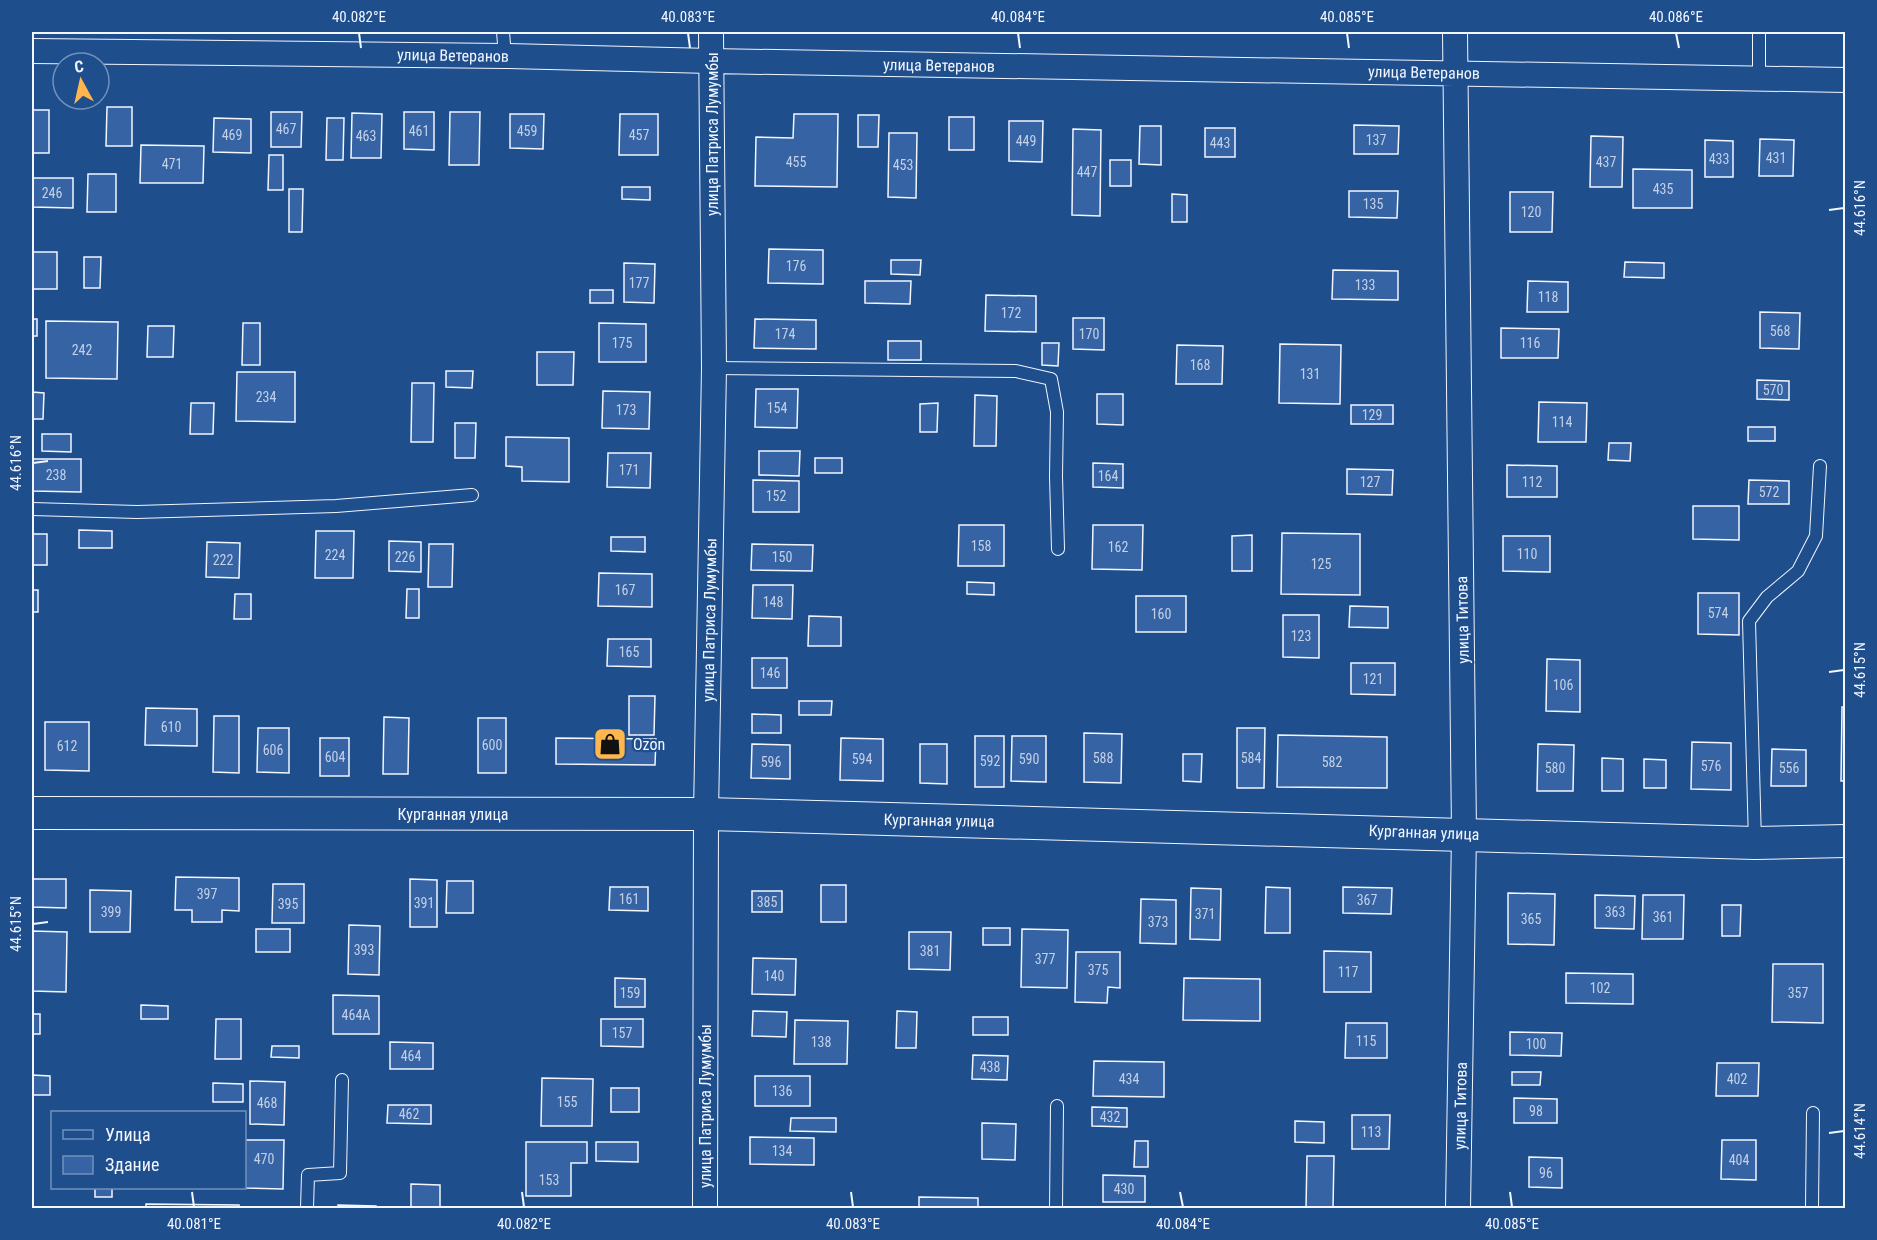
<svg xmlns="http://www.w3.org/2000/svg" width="1877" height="1240" font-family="'Roboto Condensed',sans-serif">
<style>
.building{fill:#3563a3;stroke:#f2f6ff;stroke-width:1.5}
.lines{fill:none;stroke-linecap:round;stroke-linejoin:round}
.service-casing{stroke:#f2f6ff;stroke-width:14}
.minor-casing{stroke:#f2f6ff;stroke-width:26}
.tertiary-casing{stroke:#f2f6ff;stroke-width:34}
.service{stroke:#1f4e8c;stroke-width:12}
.minor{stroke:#1f4e8c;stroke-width:24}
.tertiary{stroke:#1f4e8c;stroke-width:32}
.ticks{fill:none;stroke:#f2f6ff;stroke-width:2}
.labels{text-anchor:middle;stroke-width:4.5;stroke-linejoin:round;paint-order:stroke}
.number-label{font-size:14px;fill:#c3d1e8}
.street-label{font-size:16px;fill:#f2f6ff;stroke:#1f4e8c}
.poi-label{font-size:16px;fill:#f2f6ff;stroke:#1f4e8c;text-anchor:start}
.neatline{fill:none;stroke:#f2f6ff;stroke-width:2}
.ticks-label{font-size:15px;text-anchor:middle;fill:#f2f6ff}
</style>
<rect width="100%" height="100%" fill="#1f4e8c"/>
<path class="building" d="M107,107H132V146H106Z
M32,110H49V153H32Z
M271,112H302L301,147H271Z
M404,112H434V150L404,149Z
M450,112H480L479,165H449Z
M352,113L382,114L381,158H351Z
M510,114H544L543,149L510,148Z
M620,114H658V155H619Z
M794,114H838L837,187L755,186L756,137L793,138Z
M858,115H879L878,147H858Z
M949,117H974V150H949Z
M214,118L251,119V153L213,152Z
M327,118H344L343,160H326Z
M1009,121H1043L1042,162L1009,161Z
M1354,125L1399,126L1398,154H1354Z
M1140,126H1161V165L1139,164Z
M1205,128H1235V157H1205Z
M1073,129L1101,130L1100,216L1072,215Z
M889,133H917L916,198L888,197Z
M1591,136L1623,137L1622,187H1590Z
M1760,139L1794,140L1793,176H1759Z
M1705,140L1733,141V177H1705Z
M141,145L204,146L203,183H140Z
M269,155H283V190H268Z
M1110,160H1131V186H1110Z
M1633,169L1692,170V208H1633Z
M88,174H116V212H87Z
M32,178H73V208L32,207Z
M622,187H650V200L622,199Z
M289,189H303L302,232H289Z
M1349,191H1398L1397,218L1349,217Z
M1510,192H1553L1552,232H1510Z
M1172,194L1187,195V222H1172Z
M769,249L823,250V284L768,283Z
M32,252H57V289H32Z
M84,257H101L100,288H84Z
M891,260H921L920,275L891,274Z
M1625,262L1664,263V278L1624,277Z
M624,263L655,264L654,303L624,302Z
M1333,270L1398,271V300L1332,299Z
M865,281H911L910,304L865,303Z
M1528,281L1568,282V312H1527Z
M590,290H613V303H590Z
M986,295L1036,296V332L985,331Z
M1760,312L1800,313L1799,349L1760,348Z
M1073,318H1104V350L1073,349Z
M32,319H37V336H32Z
M755,319L816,320V349L754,348Z
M46,321L118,322L117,379L46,378Z
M243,323H260V365H242Z
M599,323L646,324V362H599Z
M148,326H174L173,357H147Z
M1501,328L1559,329L1558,358H1501Z
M888,341H921V360H888Z
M1042,343H1059L1058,366L1042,365Z
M1280,344L1341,345L1340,404L1279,403Z
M1177,345L1223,346L1222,384H1176Z
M537,352H574L573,385H537Z
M446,371H473L472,388L446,387Z
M237,372H295V422L236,421Z
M1757,380L1789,381V400L1757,399Z
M412,383H434L433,442H411Z
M756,389H798L797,428L755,427Z
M603,391L650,392L649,429L602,428Z
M32,392L44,393L43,419H32Z
M1097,394H1123V425L1097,424Z
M975,395L997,396L996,446H974Z
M1539,402L1587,403L1586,442H1538Z
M191,403H214L213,434H190Z
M938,403L937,432H920V404Z
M1351,405H1393V424H1351Z
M455,423H476L475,458H455Z
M1748,427H1775V441H1748Z
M42,434H71V452L42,451Z
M506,437L569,438V482L522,481V467L506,466Z
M1609,443H1631L1630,461L1608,460Z
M759,451H800L799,476L759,475Z
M608,453H651L650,488L607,487Z
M815,458H842V473H815Z
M32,459H81V492L32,491Z
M1093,463L1123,464V488L1093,487Z
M1507,465L1557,466V497H1507Z
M1347,469L1393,470L1392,495L1347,494Z
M753,480L799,481V512H753Z
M1749,480L1789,481V504H1748Z
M1693,506H1739V540L1693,539Z
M959,525H1004V566H958Z
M1093,525H1143L1142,570L1092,569Z
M79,530L112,531V548H79Z
M316,531H354L353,578H315Z
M1282,533L1360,534V595L1281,594Z
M32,534H47V565H32Z
M1252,535V571H1232V536Z
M1503,536H1550V572L1503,571Z
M611,537H645V552L611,551Z
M389,541L421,542V572L389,571Z
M207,542L240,543L239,578L206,577Z
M429,544H453L452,587H428Z
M752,544L813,545L812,571L751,570Z
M599,573L652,574V607L598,606Z
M967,582L994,583V595L967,594Z
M753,585H793L792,619L752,618Z
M407,589H419V618H406Z
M32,590H38V612H32Z
M1698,593H1739V635L1698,634Z
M235,594H251V619H234Z
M1136,596H1186V632H1136Z
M1350,606L1388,607V628L1349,627Z
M1283,615H1319V658L1283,657Z
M809,616L841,617V646H808Z
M608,639H651V667L607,666Z
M752,658H787V688H752Z
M1547,659L1580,660V712L1546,711Z
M1351,663H1395V695L1351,694Z
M629,696H655L654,735H629Z
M799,701H832L831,715H799Z
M1842,707H1846V781H1841Z
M146,708L197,709V746L145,745Z
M752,714L781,715V733H752Z
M214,716H239V773L213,772Z
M384,717L409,718L408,774H383Z
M478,718H506V773H478Z
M45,722H89V771L45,770Z
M258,728H289V773L257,772Z
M1237,728H1265L1264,788H1237Z
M1084,733L1122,734L1121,783L1084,782Z
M1278,735L1387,737V788L1277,787Z
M975,736H1004V787H975Z
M1012,736H1046V782L1011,781Z
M320,738H349V776H320Z
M556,738L656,739L655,765L556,764Z
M841,738L883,739V781L840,780Z
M1692,742L1731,743V790L1691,789Z
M752,744L790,745V779L751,778Z
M920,744H947V784L920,783Z
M1538,744L1574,745L1573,791H1537Z
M1772,749L1806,750V786H1771Z
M1183,754H1202L1201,782L1183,781Z
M1602,758L1623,759V791H1602Z
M1644,759L1666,760V788H1644Z
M176,877L239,878V911L222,910V922H192V910H175Z
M32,879H66V908L32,907Z
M410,879L437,880V927H410Z
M447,881H473V913H446Z
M273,884H304V923H272Z
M821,885H846V922H821Z
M610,887H648V911L609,910Z
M1266,887L1290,888V933H1265Z
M1343,887L1392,888L1391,914L1343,913Z
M1191,888L1221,889L1220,940L1190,939Z
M90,890L131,891L130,932H90Z
M752,891H782V912H752Z
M1508,893L1555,894L1554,945L1508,944Z
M1595,895L1635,896L1634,929L1595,928Z
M1643,895H1684L1683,939H1642Z
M1141,899L1176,900V944L1140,943Z
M1722,905H1741L1740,936H1722Z
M349,925L380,926L379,975L348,974Z
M983,928H1010V945H983Z
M256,929H290V952H256Z
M1022,929L1068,930L1067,988L1021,987Z
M32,931L67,932L66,992L32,991Z
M909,932H951L950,970L909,969Z
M1324,951L1371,952V992H1324Z
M1076,952H1120V988L1108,987L1107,1003L1075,1002Z
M753,958L796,959L795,995L752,994Z
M1773,964H1823V1023L1772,1022Z
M1566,973L1633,974V1004L1566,1003Z
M615,978L645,979V1007H615Z
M1184,978L1260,979V1021L1183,1020Z
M333,995L379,996V1034H333Z
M141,1005L168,1006V1019H141Z
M753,1011L787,1012L786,1037L752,1036Z
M897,1011L917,1012L916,1048H896Z
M32,1014H40V1034H32Z
M973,1017H1008V1035H973Z
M216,1019H241V1059H215Z
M601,1019H643V1047L601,1046Z
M795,1020L848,1021L847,1064H794Z
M1346,1023H1387V1058H1345Z
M1510,1032L1562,1033L1561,1056L1510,1055Z
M390,1042L433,1043V1069H390Z
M272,1046H299V1058L271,1057Z
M973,1055L1008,1056L1007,1080L972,1079Z
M1094,1061L1164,1062V1097L1093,1096Z
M1717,1063H1759L1758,1096H1716Z
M1512,1072H1541L1540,1085H1512Z
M32,1075L50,1076V1095H32Z
M755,1076H810V1106H755Z
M542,1078L593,1079L592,1126H541Z
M250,1081L285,1082L284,1125L250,1124Z
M213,1083L243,1084V1102H213Z
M611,1088H639V1112H611Z
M1514,1098L1557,1099V1123H1514Z
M388,1105H431V1124L387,1123Z
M1092,1107L1127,1108V1127L1092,1126Z
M1352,1115H1390L1389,1149H1352Z
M791,1118H836V1132L790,1131Z
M1295,1121L1324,1122V1143L1295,1142Z
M982,1123L1016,1124L1015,1160L982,1159Z
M750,1137L814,1138V1165L750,1164Z
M245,1140H284L283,1189L244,1188Z
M1722,1140H1756V1180L1721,1179Z
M1135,1141H1148V1167H1134Z
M526,1142H587V1163H571V1196H526Z
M596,1142H638V1162L596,1161Z
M1307,1156H1334L1333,1208H1306Z
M1529,1157L1562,1158V1188L1529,1187Z
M1103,1175L1145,1176V1202H1103Z
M411,1184L440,1185V1208H411Z
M95,1188H112V1197H95Z
M919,1197L978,1198V1208H919Z
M146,1204L239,1205V1208H146Z
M338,1205L376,1206V1208H338Z"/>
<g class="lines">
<defs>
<path id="service" d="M503,32L505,56
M1759,79V32
M714,368L1016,371L1051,379L1057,412L1056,476L1058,549
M32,509L137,512L336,506L472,495
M1755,842L1749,621L1767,597L1798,571L1816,536L1820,466
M307,1208L308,1175L340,1173L342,1080
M1056,1208L1057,1106
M1812,1208L1813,1113"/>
<path id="minor" d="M1455,32L1464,833L1458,1208
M32,51L505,56L711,61L1846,80
M705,1208L706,814L714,368L711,32"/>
<path id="tertiary" d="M32,813L706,814L1755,843L1846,841"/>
</defs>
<use href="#service" class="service-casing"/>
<use href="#minor" class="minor-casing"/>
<use href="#tertiary" class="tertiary-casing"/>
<use href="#service" class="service"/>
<use href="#minor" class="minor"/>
<use href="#tertiary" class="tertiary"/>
</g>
<path class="ticks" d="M359,33L361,48M688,33L690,48M1018,33L1020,48M1347,33L1349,48M1676,33L1679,48M1829,210L1844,208M33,463L48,461M1829,672L1844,670M33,924L48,922M1829,1133L1844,1131M192,1192L194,1207M522,1192L524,1207M851,1192L853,1207M1180,1192L1183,1207M1510,1192L1512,1207"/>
<defs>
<symbol id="shop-square" viewBox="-11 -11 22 22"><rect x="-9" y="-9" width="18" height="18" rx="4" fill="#ffb74d" stroke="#1f4e8c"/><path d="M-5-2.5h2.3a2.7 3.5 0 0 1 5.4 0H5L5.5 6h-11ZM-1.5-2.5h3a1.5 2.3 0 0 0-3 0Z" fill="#111"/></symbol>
</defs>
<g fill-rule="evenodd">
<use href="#shop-square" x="591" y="725" width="38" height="38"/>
</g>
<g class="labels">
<g class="number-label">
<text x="286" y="134">467</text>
<text x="419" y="136">461</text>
<text x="527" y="136">459</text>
<text x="232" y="140">469</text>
<text x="639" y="140">457</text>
<text x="366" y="141">463</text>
<text x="1376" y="145">137</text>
<text x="1026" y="146">449</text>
<text x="1220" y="148">443</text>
<text x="1776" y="163">431</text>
<text x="1719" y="164">433</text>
<text x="796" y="167">455</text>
<text x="1606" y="167">437</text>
<text x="172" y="169">471</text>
<text x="903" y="170">453</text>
<text x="1087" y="177">447</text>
<text x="1663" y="194">435</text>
<text x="52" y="198">246</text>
<text x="1373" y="209">135</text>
<text x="1531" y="217">120</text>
<text x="796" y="271">176</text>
<text x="639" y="288">177</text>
<text x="1365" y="290">133</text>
<text x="1548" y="302">118</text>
<text x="1011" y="318">172</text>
<text x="1780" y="336">568</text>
<text x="785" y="339">174</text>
<text x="1089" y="339">170</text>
<text x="622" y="348">175</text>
<text x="1530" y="348">116</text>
<text x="82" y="355">242</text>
<text x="1200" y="370">168</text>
<text x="1310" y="379">131</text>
<text x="1773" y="395">570</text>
<text x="266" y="402">234</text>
<text x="777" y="413">154</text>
<text x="626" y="415">173</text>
<text x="1372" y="420">129</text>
<text x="1562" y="427">114</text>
<text x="629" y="475">171</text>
<text x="56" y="480">238</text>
<text x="1108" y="481">164</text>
<text x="1370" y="487">127</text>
<text x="1532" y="487">112</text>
<text x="1769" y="497">572</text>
<text x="776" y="501">152</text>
<text x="981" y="551">158</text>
<text x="1118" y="552">162</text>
<text x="1527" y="559">110</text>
<text x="335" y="560">224</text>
<text x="405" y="562">226</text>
<text x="782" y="562">150</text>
<text x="223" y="565">222</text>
<text x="1321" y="569">125</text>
<text x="625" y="595">167</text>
<text x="773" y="607">148</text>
<text x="1718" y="618">574</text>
<text x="1161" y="619">160</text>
<text x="1301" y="641">123</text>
<text x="629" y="657">165</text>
<text x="770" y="678">146</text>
<text x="1373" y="684">121</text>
<text x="1563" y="690">106</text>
<text x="171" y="732">610</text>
<text x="492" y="750">600</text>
<text x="67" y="751">612</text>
<text x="273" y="755">606</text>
<text x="335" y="762">604</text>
<text x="1103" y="763">588</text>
<text x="1251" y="763">584</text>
<text x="862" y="764">594</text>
<text x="1029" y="764">590</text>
<text x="990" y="766">592</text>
<text x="771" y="767">596</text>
<text x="1332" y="767">582</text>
<text x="1711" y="771">576</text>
<text x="1555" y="773">580</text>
<text x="1789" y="773">556</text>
<text x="207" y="899">397</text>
<text x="629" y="904">161</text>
<text x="1367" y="905">367</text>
<text x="767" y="907">385</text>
<text x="424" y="908">391</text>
<text x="288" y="909">395</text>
<text x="111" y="917">399</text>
<text x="1615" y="917">363</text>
<text x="1205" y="919">371</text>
<text x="1663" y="922">361</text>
<text x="1531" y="924">365</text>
<text x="1158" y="927">373</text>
<text x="364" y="955">393</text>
<text x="930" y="956">381</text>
<text x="1045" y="964">377</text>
<text x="1098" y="975">375</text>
<text x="1348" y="977">117</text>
<text x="774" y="981">140</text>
<text x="1600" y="993">102</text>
<text x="630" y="998">159</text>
<text x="1798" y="998">357</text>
<text x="356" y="1020">464А</text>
<text x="622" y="1038">157</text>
<text x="1366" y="1046">115</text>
<text x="821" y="1047">138</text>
<text x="1536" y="1049">100</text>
<text x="411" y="1061">464</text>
<text x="990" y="1072">438</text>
<text x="1129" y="1084">434</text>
<text x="1737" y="1084">402</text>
<text x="782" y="1096">136</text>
<text x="567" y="1107">155</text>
<text x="267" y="1108">468</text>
<text x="1536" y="1116">98</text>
<text x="409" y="1119">462</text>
<text x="1110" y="1122">432</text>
<text x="1371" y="1137">113</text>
<text x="782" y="1156">134</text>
<text x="264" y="1164">470</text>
<text x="1739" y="1165">404</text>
<text x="1546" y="1178">96</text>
<text x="549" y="1185">153</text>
<text x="1124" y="1194">430</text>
</g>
<g class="street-label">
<text transform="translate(453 55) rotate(1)" y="6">улица Ветеранов</text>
<text transform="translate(939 65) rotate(1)" y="6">улица Ветеранов</text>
<text transform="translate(1424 72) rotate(1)" y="6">улица Ветеранов</text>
<text transform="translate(712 134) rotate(-90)" y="6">улица Патриса Лумумбы</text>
<text transform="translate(709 620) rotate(-89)" y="6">улица Патриса Лумумбы</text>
<text transform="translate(1462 620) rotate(-91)" y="6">улица Титова</text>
<text x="453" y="820">Курганная улица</text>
<text transform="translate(939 820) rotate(1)" y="6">Курганная улица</text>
<text transform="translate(1424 832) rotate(2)" y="6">Курганная улица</text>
<text transform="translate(705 1106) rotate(-90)" y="6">улица Патриса Лумумбы</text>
<text transform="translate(1460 1106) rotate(-89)" y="6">улица Титова</text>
</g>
<g class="poi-label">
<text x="633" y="750">Ozon</text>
</g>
</g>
<rect width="1877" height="1240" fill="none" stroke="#1f4e8c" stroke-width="66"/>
<rect x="51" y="1111" width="195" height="78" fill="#1f4e8c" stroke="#7391ba" stroke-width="1.5"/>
<rect x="63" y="1130" width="30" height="9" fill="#1f4e8c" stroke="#7391ba" stroke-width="1.5"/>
<text x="105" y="1141" font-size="18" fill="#f2f6ff">Улица</text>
<rect x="63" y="1156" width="30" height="18" fill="#3563a3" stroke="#7391ba" stroke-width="1.5"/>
<text x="105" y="1171" font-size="18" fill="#f2f6ff">Здание</text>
<g transform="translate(81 81) rotate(352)"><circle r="28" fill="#1f4e8c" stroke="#7391ba" stroke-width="1.5"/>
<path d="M0-4.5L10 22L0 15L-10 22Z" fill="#ffb74d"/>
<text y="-9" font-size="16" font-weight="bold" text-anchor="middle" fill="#f2f6ff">С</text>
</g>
<rect x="33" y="33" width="1811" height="1174" class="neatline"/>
<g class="ticks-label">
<text x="359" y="22">40.082°E</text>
<text x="688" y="22">40.083°E</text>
<text x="1018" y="22">40.084°E</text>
<text x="1347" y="22">40.085°E</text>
<text x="1676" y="22">40.086°E</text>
<text transform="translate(1860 208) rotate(-90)" y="5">44.616°N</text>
<text transform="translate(16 463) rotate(-90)" y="5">44.616°N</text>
<text transform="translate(1860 670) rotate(-90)" y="5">44.615°N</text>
<text transform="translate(16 924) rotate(-90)" y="5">44.615°N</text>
<text transform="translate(1860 1131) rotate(-90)" y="5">44.614°N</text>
<text x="194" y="1229">40.081°E</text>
<text x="524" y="1229">40.082°E</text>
<text x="853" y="1229">40.083°E</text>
<text x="1183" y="1229">40.084°E</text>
<text x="1512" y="1229">40.085°E</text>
</g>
</svg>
